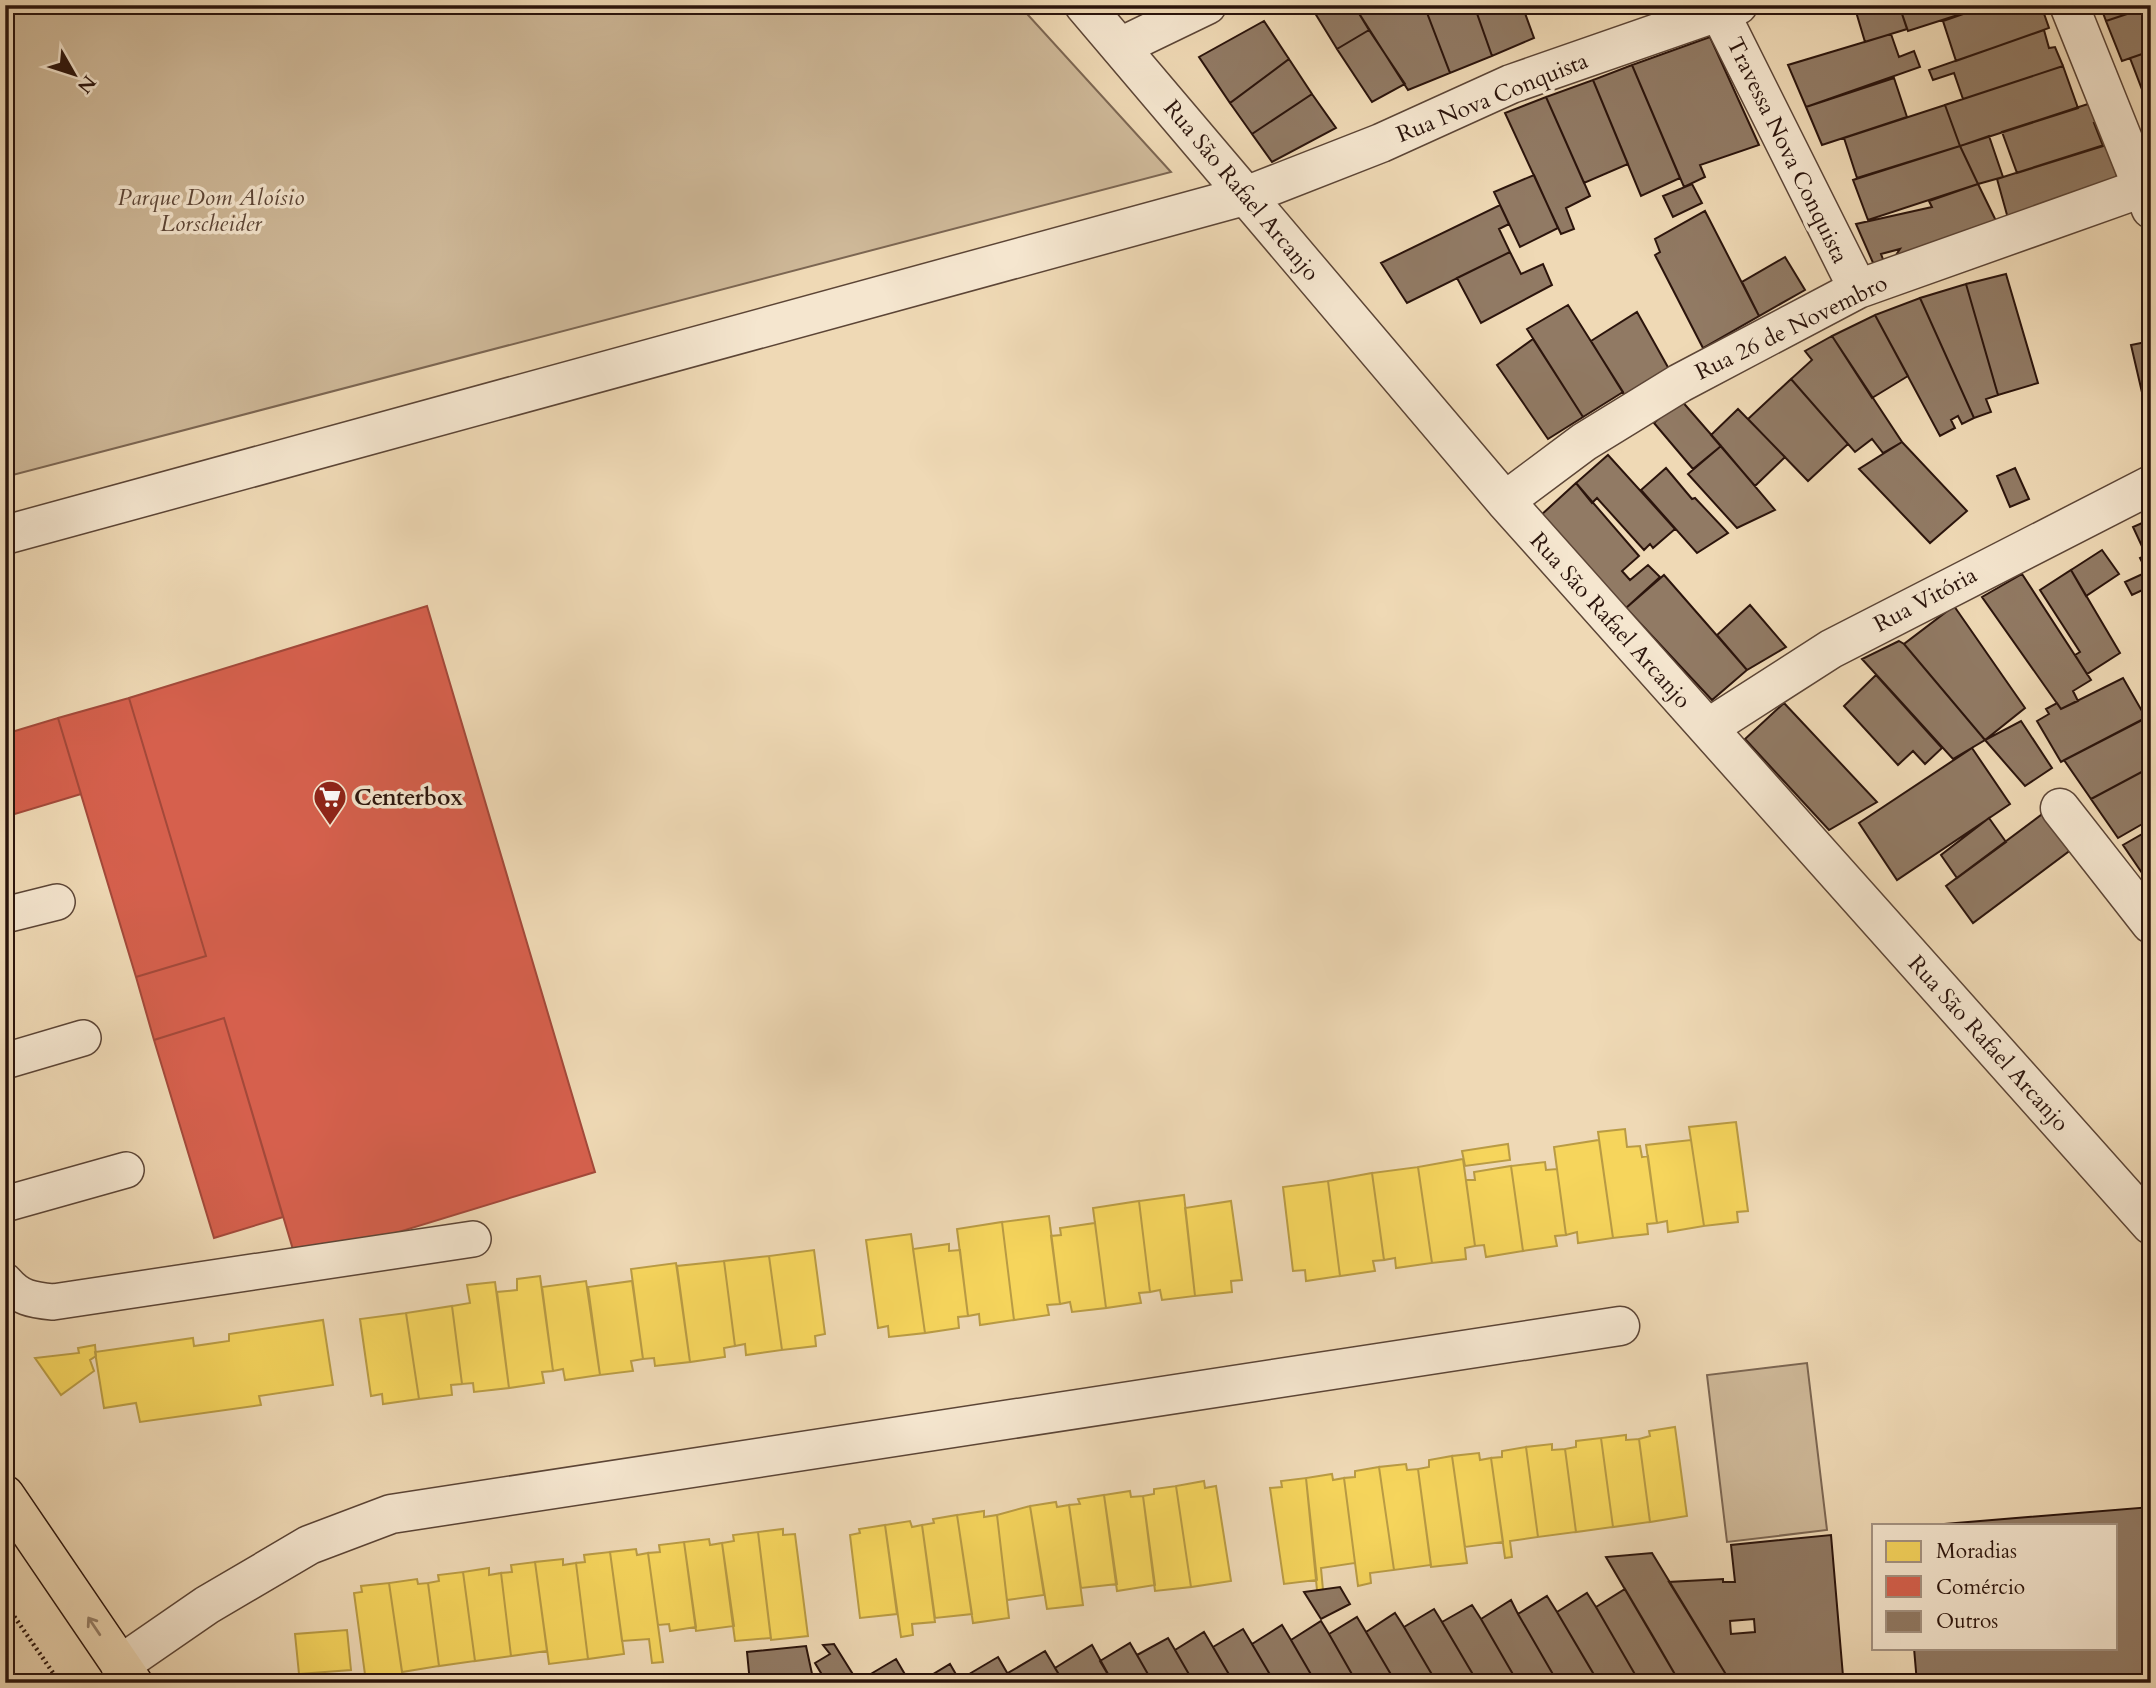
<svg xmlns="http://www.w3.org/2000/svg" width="2156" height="1688" font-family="Cardo,serif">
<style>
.green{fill:#ceb898;stroke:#7c6652;stroke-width:2}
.homes{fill:#f6d55c;stroke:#b99b44;stroke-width:2}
.shops{fill:#d6604d;stroke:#a3493a;stroke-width:2}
.building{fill:#917a64;stroke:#2b140c;stroke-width:2;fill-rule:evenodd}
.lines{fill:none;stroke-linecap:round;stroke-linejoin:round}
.lane-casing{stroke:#5c4536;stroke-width:38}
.street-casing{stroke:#5c4536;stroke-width:41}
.primary-casing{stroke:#2b140c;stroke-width:41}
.path{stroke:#2b140c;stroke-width:4.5;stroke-dasharray:2 3.5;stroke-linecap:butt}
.lane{stroke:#f5e6cf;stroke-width:35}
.street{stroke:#f5e6cf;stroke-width:38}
.primary{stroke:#efd9b5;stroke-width:38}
.oneway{stroke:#978069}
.labels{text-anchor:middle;stroke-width:7;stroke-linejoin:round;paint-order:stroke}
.street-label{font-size:23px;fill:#2b140c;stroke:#f5e6cf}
.park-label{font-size:23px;font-style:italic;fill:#5c4536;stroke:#f5e6cf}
.poi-label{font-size:23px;font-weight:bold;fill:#2b140c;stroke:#f5e6cf;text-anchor:start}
</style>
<rect width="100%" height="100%" fill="#efd9b5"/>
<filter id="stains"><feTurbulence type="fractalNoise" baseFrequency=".00286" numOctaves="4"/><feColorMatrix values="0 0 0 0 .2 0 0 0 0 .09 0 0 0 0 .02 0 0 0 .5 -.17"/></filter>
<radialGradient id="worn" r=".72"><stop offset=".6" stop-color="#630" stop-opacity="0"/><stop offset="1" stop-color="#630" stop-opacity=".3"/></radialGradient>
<path class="green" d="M5,5H1019L1171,172L5,477Z
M1807,1363L1827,1530L1727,1542L1707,1375Z"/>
<path class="homes" d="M1736,1122L1748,1211L1737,1212L1738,1222L1704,1226L1689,1127Z
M1625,1129L1627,1147L1640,1146L1642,1157L1648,1156L1657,1223L1647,1224L1648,1234L1613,1238L1598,1132Z
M1599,1140L1613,1238L1578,1243L1577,1232L1566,1235L1554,1147Z
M1691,1140L1704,1226L1668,1232L1667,1221L1657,1223L1646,1145Z
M1508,1144L1510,1160L1465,1166L1462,1151Z
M1463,1159L1475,1246L1465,1248L1466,1259L1432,1263L1418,1167Z
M1545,1162L1546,1170L1557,1169L1566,1235L1555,1236L1557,1246L1523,1251L1511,1166Z
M1511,1166L1523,1251L1486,1257L1484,1245L1475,1246L1466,1180H1475L1474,1172Z
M1418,1167L1432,1263L1396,1268L1395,1258L1384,1260L1372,1173Z
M1372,1173L1384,1260L1373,1261L1375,1271L1340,1276L1328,1181Z
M1328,1181L1340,1276L1306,1281L1305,1270L1293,1271L1283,1187Z
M1184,1195L1195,1296L1162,1300L1160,1290L1150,1292L1139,1201Z
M1139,1201L1150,1292L1139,1293L1141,1303L1106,1308L1093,1208Z
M1231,1201L1242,1280L1231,1281L1232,1292L1195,1296L1185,1208Z
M1049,1216L1060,1304L1047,1305L1049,1315L1014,1320L1002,1222Z
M1002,1222L1014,1320L980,1325L979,1314L968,1316L957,1229Z
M1095,1223L1106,1308L1072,1312L1070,1302L1060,1304L1051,1236L1061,1235L1060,1228Z
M911,1234L925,1333L889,1337L888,1326L878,1328L866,1240Z
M949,1244V1251L960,1250L968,1316L958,1317L959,1328L925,1333L913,1249Z
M814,1250L825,1334L815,1336L816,1346L782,1350L769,1256Z
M769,1256L782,1350L746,1355L745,1344L735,1346L724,1261Z
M724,1261L735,1346L724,1348L725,1357L690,1362L677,1266Z
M676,1263L690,1362L655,1366L654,1358L643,1359L631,1269Z
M540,1276L553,1371L542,1372L544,1383L509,1388L497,1292L517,1290V1279Z
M586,1281L600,1375L565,1380L563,1369L553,1371L542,1287Z
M632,1281L643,1359L631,1361L633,1371L600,1375L588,1287Z
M495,1282L509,1388L474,1392L473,1383L462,1384L452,1306L470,1303L467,1285Z
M452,1306L462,1384L451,1385L452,1395L419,1399L406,1313Z
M406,1313L419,1399L383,1404L382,1394L371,1396L360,1319Z
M323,1320L333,1385L259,1396L261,1405L140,1422L136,1403L104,1408L95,1352L193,1338L194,1346L229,1341V1334Z
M95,1345L96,1356L90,1360L94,1371L61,1395L35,1358L79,1353L78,1348Z
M1675,1427L1687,1516L1650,1522L1639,1439L1650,1436L1649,1431Z
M1626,1435V1440L1639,1439L1650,1522L1613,1527L1601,1438Z
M1601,1438L1613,1527L1576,1532L1565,1449L1576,1447V1441Z
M1552,1444V1450L1565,1449L1576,1532L1538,1537L1526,1447Z
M1526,1447L1538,1537L1510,1541L1512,1557L1505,1558L1491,1458L1502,1457V1451Z
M1479,1453L1480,1460L1491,1458L1503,1542L1465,1547L1452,1456Z
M1452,1456L1467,1563L1431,1567L1418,1469L1429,1467V1460Z
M1406,1464L1407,1470L1418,1469L1431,1565L1394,1570L1379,1467Z
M1379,1467L1394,1570L1370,1573L1371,1583L1358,1586L1344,1478L1355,1477V1471Z
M1332,1474L1333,1480L1344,1478L1355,1563L1321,1568L1323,1590H1317L1306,1478Z
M1306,1478L1317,1580L1284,1584L1270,1488L1282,1487L1281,1481Z
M1204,1481L1205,1488L1216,1486L1231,1581L1191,1587L1176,1486Z
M1176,1486L1191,1587L1155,1591L1143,1496L1154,1494V1489Z
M1130,1491L1131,1497L1143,1496L1155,1585L1117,1591L1104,1495Z
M1104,1495L1117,1584L1081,1588L1069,1505L1080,1504L1078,1499Z
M1056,1502L1057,1507L1069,1505L1083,1605L1047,1609L1030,1506Z
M1030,1506L1044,1595L1007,1600L997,1515Z
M984,1511V1517L997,1515L1009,1618L973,1623L957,1515Z
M957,1515L972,1614L935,1618L922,1525L934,1523L933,1519Z
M910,1521L912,1527L922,1525L935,1622L912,1624L913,1635L901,1637L885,1525Z
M885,1525L897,1614L860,1618L850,1535L860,1533L859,1529Z
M783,1529V1535L795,1534L808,1636L771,1640L758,1532Z
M758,1532L771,1638L735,1641L722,1543L734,1541L733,1535Z
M709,1539L710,1545L722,1543L734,1626L696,1631L684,1542Z
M684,1542L696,1627L670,1631L669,1624L658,1625L648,1553L660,1552L659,1545Z
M636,1549L637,1555L648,1553L663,1662L652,1663L649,1639L622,1641L610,1552Z
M610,1552L624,1654L588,1659L576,1563L585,1562L584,1555Z
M563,1559V1565L576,1563L588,1659L549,1664L535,1562Z
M535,1562L547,1651L511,1656L501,1573L512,1572L511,1565Z
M489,1568V1575L501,1573L511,1656L475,1661L463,1572Z
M463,1572L475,1661L439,1666L428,1583L439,1581L438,1575Z
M417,1579L418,1584L428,1583L439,1666L402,1672L389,1583Z
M389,1583L403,1678L366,1682L354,1593L362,1592L361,1586Z
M347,1630L351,1670L299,1674L295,1634Z"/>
<path class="shops" d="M427,606L595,1172L297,1263L224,1018L154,1040L136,977L206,956L129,698Z
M129,698L206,956L136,977L58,718Z
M58,718L81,794L5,817V734Z
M224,1018L283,1217L214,1238L154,1040Z"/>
<path class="building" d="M1310,5H1359L1355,7L1369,30L1337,49Z
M1359,5H1424L1450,73L1408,90L1355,7Z
M1424,5H1474L1492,56L1450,73Z
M1474,5H1522L1534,38L1492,56Z
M1854,5H1899L1907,29L1865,42Z
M1899,5H1989L1908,31Z
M1989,5H2041L2049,28L1956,61L1943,21Z
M2100,5H2151V6L2106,21Z
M2151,6V51L2122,61L2106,21Z
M1264,21L1289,59L1230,103L1199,57Z
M1369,30L1405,84L1372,102L1337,49Z
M2044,30L2049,48L2055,47L2063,66L1963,99L1954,73L1933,80L1929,70Z
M1891,34L1899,57L1914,51L1920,67L1806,107L1788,65Z
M1710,37L1759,145L1700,165L1705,177L1684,187L1632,65Z
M2151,51V98L2146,100L2130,58Z
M1289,59L1312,94L1252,134L1230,103Z
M1632,65L1680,178L1641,196L1593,80Z
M2063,66L2078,108L1960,146L1945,105Z
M1894,78L1907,117L1822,145L1806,107Z
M1593,80L1628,164L1584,183L1546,97Z
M1312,94L1336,128L1272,162L1252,134Z
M1546,97L1590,196L1566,208L1574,229L1561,234L1505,113Z
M2091,103L2099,122L2094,123L2103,146L2017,173L2002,132Z
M1945,105L1960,146L1857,178L1844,138Z
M1989,136L2003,177L1978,184L1960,146Z
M2107,144L2120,186L2009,222L1997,179Z
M1960,146L1978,184L1868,220L1853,180Z
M1534,175L1558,228L1520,247L1494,192Z
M1692,184L1702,203L1673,217L1663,196Z
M1978,184L1998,225L1894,258L1900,249L1881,254L1884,262L1874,265L1856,224L1932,207L1929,201Z
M1500,205L1509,224L1499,229L1510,252L1407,303L1381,263Z
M1705,211L1759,316L1703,348L1655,255L1660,252L1655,239Z
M1510,252L1521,274L1543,264L1552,285L1481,323L1457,278Z
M1785,257L1805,290L1759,316L1742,282Z
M2006,274L2038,383L1998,395L1966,284Z
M1966,284L1998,395L1986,399L1991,412L1974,418L1920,298Z
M1920,298L1974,418L1962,424L1958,416L1951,420L1955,428L1940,436L1875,315Z
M1568,305L1623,392L1583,417L1527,329Z
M1637,312L1674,378L1630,404L1591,341Z
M1875,315L1908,376L1872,398L1832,336Z
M1832,336L1902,442L1883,453L1872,439L1855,452L1791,379L1812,360L1805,351Z
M1533,339L1583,417L1548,439L1497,365Z
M2151,341V399L2144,401L2131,345Z
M1791,379L1848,444L1808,481L1748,419Z
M1680,399L1721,446L1693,469L1654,423Z
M1738,409L1785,457L1755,486L1711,435Z
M1902,442L1967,511L1930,543L1859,469Z
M1721,446L1775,510L1737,528L1688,474Z
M1608,455L1675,529L1653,548L1650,544L1644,550L1597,498L1592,503L1576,483Z
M1666,468L1692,499L1695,498L1728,533L1697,553L1641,490Z
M2015,468L2029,499L2010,507L1997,476Z
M1576,483L1639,556L1622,571L1630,580L1648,565L1660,577L1626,608L1540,516Z
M2151,519V553L2146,555L2133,527Z
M2102,550L2119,574L2086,596L2071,570Z
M2151,553V586L2132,595L2125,582L2147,572L2140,558Z
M2071,570L2120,653L2087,674L2075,655L2080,652L2040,590Z
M2022,574L2091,680L2073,691L2078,701L2061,709L1982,597Z
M1664,575L1747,670L1712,700L1626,608Z
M1750,605L1786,647L1747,670L1717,635Z
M1954,606L2025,708L1985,740L1904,644Z
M1899,641L1904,644L1985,740L1953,759L1862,659Z
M1876,675L1942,748L1925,764L1913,751L1898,765L1844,706Z
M2123,678L2146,718L2061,762L2037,721L2049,714L2046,709L2057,703L2061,709Z
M1784,703L1877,802L1829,830L1745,739Z
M2151,715V767L2091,799L2064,760Z
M2021,721L2052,768L2025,786L1985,740Z
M1972,748L2010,804L1897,880L1859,823Z
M2151,767V819L2118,838L2091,799Z
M2045,812L2072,849L1973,923L1946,886Z
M1989,818L2006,842L1957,878L1941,855Z
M2151,829V868L2142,873L2123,845Z
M2151,1507V1683H1917L1914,1648H2116V1525H1932Z
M1831,1535L1843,1676L1730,1681L1669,1582L1723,1579V1582H1735L1731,1545ZM1754,1619L1755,1632L1731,1634L1730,1621Z
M1652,1553L1702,1635L1730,1681L1680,1683L1606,1557Z
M1340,1587L1350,1604L1321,1619L1304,1592Z
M1625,1589L1654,1638L1680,1683H1640L1596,1607Z
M1587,1593L1596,1607L1640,1683H1599L1590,1668L1557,1612Z
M1547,1596L1557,1612L1599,1683H1558L1518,1614Z
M1511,1600L1518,1614L1558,1683H1518L1481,1619Z
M1472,1605L1481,1619L1518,1683H1478L1442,1622Z
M1434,1609L1442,1622L1478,1683H1437L1404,1627Z
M1395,1613L1404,1627L1437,1683H1396L1366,1632Z
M1357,1617L1366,1632L1396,1683H1357L1329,1634Z
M1321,1621L1329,1634L1357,1683H1316L1291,1640Z
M1282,1625L1291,1640L1316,1683H1275L1252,1644Z
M1243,1629L1252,1644L1275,1683H1234L1213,1647Z
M1204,1632L1213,1647L1234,1683H1194L1175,1650Z
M1168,1638L1175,1650L1194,1683H1153L1137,1655Z
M1130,1643L1137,1655L1153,1683H1113L1100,1661Z
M834,1644L854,1676L857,1683H827L815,1663L830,1654L823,1645Z
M1092,1645L1113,1683H1064L1055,1668Z
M806,1646L814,1683H750L747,1652Z
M1045,1651L1064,1683H1013L1008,1673Z
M998,1657L1013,1683H961L959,1680Z
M896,1659L910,1683L857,1682L869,1675Z
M950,1664L961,1683H919L920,1682Z"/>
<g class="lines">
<defs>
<path id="lane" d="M5,915L57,902
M5,1061L83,1038
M5,1204L126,1170
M5,1281C19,1298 32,1300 53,1302L473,1239"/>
<path id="street" d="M1084,5L1505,501L2151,1225
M2069,5L2151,209
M1719,11L1858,289
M1120,47L1207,5
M1505,501L1584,442L1680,383L1858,289L2142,188
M5,535L1248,195L1381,143L1511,84L1738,5
M1708,728L1831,649L2151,485
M2060,808L2151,924
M120,1665L207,1605L309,1545L391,1514L1620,1326"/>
<path id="primary" d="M5,1495L133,1683"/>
</defs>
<use href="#lane" class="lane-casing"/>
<use href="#street" class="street-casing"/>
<use href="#primary" class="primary-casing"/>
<path class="path" d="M5,1603L60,1683"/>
<use href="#lane" class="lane"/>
<use href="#street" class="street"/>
<use href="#primary" class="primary"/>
</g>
<defs><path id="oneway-shaft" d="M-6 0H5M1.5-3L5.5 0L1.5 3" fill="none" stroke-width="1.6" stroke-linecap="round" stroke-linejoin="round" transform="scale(1.75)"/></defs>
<use class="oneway" href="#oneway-shaft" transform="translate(94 1626) rotate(-124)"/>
<defs>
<symbol id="supermarket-pin" viewBox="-11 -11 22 30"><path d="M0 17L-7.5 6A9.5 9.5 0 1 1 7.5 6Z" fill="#8f2418" stroke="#f5e6cf"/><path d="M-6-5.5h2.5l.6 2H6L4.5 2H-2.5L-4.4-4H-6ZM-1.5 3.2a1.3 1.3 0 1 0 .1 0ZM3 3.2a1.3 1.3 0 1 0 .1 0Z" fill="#fff"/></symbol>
</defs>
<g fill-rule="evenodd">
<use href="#supermarket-pin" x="311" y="778" width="38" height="52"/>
</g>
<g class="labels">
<g class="street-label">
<text transform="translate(1492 97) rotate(-22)" y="8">Rua Nova Conquista</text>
<text transform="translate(1788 150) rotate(64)" y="8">Travessa Nova Conquista</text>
<text transform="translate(1242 190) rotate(50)" y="8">Rua São Rafael Arcanjo</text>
<text transform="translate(1791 327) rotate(-26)" y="8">Rua 26 de Novembro</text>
<text transform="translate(1925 599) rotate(-28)" y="8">Rua Vitória</text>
<text transform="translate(1611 620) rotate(48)" y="8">Rua São Rafael Arcanjo</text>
<text transform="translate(1989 1043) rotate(48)" y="8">Rua São Rafael Arcanjo</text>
</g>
<g class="park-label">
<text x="211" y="205">Parque Dom Aloísio<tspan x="211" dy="26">Lorscheider</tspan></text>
</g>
<g class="poi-label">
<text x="354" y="805">Centerbox</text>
</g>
</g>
<rect width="2156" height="1688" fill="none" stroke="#efd9b5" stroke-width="28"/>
<rect x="7" y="7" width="2142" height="1674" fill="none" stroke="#2b140c" stroke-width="3.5"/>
<rect x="14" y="14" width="2128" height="1660" fill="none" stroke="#2b140c" stroke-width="2"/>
<rect x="1872" y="1524" width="245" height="126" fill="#f5e6cf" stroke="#a49281" stroke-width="2"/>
<rect x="1886" y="1541" width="35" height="21" fill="#f6d55c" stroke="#a49281" stroke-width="2"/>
<text x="1936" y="1558" font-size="21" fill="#2b140c">Moradias</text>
<rect x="1886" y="1576" width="35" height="21" fill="#d6604d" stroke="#a49281" stroke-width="2"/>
<text x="1936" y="1594" font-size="21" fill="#2b140c">Comércio</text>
<rect x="1886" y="1611" width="35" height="21" fill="#917a64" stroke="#a49281" stroke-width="2"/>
<text x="1936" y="1628" font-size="21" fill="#2b140c">Outros</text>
<g transform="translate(74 74) rotate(129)" stroke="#f5e6cf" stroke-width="5" paint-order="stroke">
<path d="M0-5L12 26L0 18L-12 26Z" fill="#2b140c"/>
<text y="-10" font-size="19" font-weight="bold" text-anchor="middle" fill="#2b140c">N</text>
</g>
<rect width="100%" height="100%" filter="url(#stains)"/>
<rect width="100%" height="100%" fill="url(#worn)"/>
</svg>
